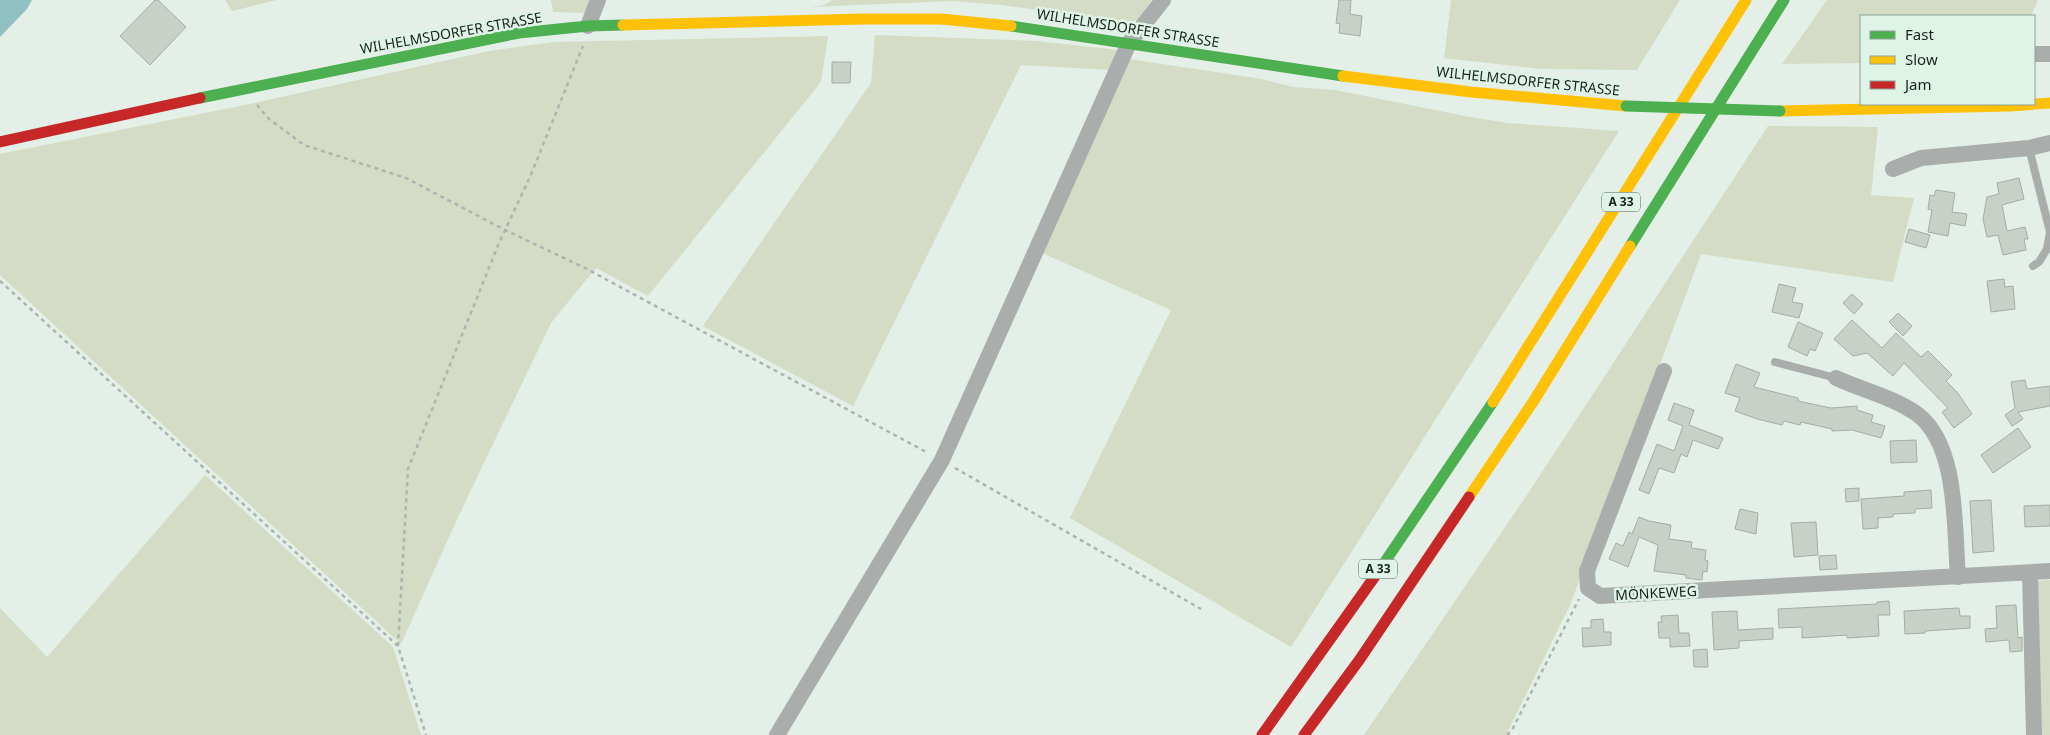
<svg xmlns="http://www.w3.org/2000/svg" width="2050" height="735" font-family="'Noto Sans',sans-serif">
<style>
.green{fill:#d4dcc5}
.water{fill:#8fc1c3}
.building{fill:#c8d0c8;stroke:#a5aca6}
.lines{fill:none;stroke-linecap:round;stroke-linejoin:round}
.path{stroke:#adb4b0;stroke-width:2.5;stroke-dasharray:4 4;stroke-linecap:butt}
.lane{stroke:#a9aeac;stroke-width:8}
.street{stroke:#a9aeac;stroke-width:16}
.fast{stroke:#4caf50;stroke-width:11}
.slow{stroke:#ffc107;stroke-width:11}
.jam{stroke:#c62828;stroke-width:11}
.fast-bridge{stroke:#4caf50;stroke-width:11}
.labels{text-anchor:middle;stroke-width:5;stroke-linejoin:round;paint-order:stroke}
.shield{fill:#def4e6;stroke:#556159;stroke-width:1}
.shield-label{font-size:12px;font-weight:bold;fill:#1a221d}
.street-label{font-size:14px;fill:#1a221d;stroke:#def4e6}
</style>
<rect width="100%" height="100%" fill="#e3efe7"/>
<path class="green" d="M225,0H277L232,11Z
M551,0H594L589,13L553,12Z
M832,0H1152L1138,19L1131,22L1000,5L953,1L810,7L824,5Z
M1451,0H1680L1637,70L1541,69L1444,58Z
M1827,0H2038L2031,16H1861V63L1782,64Z
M875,35L1036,41L1118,50L1109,70L1021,65L853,406L703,326L871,83Z
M828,36L821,82L648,296L596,268L551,323L459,515L401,644L0,275V154L250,104L489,51L553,42Z
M1129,59L1262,79L1293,87L1335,90L1465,116L1508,123L1619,131L1291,647L1070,518L1171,310L1042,253Z
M1768,126L1878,127L1871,195L1914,198L1893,282L1701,254L1571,603L1506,735H1364L1529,492Z
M205,475L393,647L421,735H0V608L47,657Z
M2050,580V735H2041L2038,581Z"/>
<path class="water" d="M0,0H32L27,9L0,37Z"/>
<path class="building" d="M155,0H158L186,27L150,65L120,36Z
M1339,0H1351L1350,14L1362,16L1360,36L1339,33L1340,24L1336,23Z
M832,62H851L850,83H832Z
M2019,178L2024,199L2002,205L2007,231L2025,227L2028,239H2024L2026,250L2003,255L1998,235L1987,237L1983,219L1987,197L1999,194L1997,183Z
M1936,190L1955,193L1952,212L1967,214L1965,226L1950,223L1948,236L1928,232L1932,210L1928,209L1930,195L1934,196Z
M1909,229L1930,235L1926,248L1905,242Z
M2004,279L2005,287L2013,286L2015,309L1991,312L1987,281Z
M1779,284L1796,288L1792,302L1803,304L1799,318L1772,312Z
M1852,294L1863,304L1854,314L1843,303Z
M1898,313L1912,326L1903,336L1889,322Z
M1852,320L1882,348L1896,333L1921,357L1928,351L1952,375L1946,381L1957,392L1972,414L1954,428L1942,412L1948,408L1904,363L1893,376L1867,353L1853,356L1834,339Z
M1798,322L1823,333L1815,351L1810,349L1807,356L1788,347Z
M1736,364L1760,373L1754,387L1798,398V401L1831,408L1857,406V410L1873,415L1871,422L1885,426L1881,438L1852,430L1832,431V429L1801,422L1800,425L1784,421L1782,425L1757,419L1735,411L1740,398L1725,393Z
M2025,380L2027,389L2050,386V406L2018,412L2023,419L2012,426L2005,415L2015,408L2011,382Z
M1674,403L1694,410L1689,425L1723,438L1718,449L1693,440L1687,457L1681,454L1674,473L1659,468L1649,494L1639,490L1657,444L1674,451L1683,426L1668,420Z
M2018,428L2031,447L1993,473L1981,455Z
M1916,440L1917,462L1891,463L1890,441Z
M1859,488V501L1846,502L1845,489Z
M1931,490L1932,508L1915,509V513L1893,514V517L1878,518V528L1863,529L1861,499L1904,496V492Z
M1991,500L1994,551L1973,553L1970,501Z
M2050,505V526L2025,527L2024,506Z
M1740,509L1758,513L1756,534L1735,529Z
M1639,517L1649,521L1671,525L1669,539L1692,542L1691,548L1706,550L1705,560L1708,561L1707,572L1703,571L1702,580L1686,578V575L1654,571L1658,545L1639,537L1628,567L1609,559L1616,543L1623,546L1629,532L1632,534Z
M1816,522L1818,555L1794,557L1791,523Z
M1836,555L1837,569L1820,570L1819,556Z
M1889,601L1890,615H1878L1879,636L1847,638V635L1802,638V627L1779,628L1778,609L1877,604V602Z
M2016,605L2018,638L2022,637V651L2010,652L2009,640L1986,642L1985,629L1997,628L1996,606Z
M1959,608L1960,616H1970V628L1925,631V633L1905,634L1904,611Z
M1737,611L1738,630L1773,628V639L1739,641V648L1714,650L1712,612Z
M1678,615L1679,633H1689L1690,646L1670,647V638H1659L1658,622H1662L1661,616Z
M1603,619L1604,632H1611V645L1583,647L1582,628H1591V620Z
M1707,649L1708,667H1694L1693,650Z"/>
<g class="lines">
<path class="path" d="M257,105L269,119L304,145L406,178L505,230L585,268L928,453
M0,281L398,646L426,735
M955,468L1201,609
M398,646L408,469L499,243L530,177L583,46
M1507,735L1512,730L1579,599"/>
<path class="lane" d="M2029,148L2050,232L2047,249L2039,262L2033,266
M1775,362L1836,378"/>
<path class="street" d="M588,26L598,0
M2034,54H2050
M1893,169L1921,158L2029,148L2050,143
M1664,371L1587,571L1588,588L1600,596L2050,571
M1836,378C1862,390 1893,397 1917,414C1959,445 1954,529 1958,577
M2030,573L2034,735
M777,735L942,460L1129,43L1163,0"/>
<path class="fast" d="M1011,26L1343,76
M200,98L519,33L588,26L623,25
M1630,246L1784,0
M1378,572L1493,402"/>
<path class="slow" d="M623,25L864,19H941L1011,26
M1343,76L1471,92L1626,106
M1780,111L2010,106L2050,103
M1493,402L1746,0
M1469,497L1533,402L1630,246"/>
<path class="jam" d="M0,142L200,98
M1262,735L1378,572
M1304,735L1360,659L1469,497"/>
<path class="fast-bridge" d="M1626,106L1780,111"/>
</g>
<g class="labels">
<g class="shield">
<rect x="1602" y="192.5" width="38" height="19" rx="4"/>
<rect x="1359" y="559.5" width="38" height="19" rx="4"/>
</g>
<g class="shield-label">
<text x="1621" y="206">A 33</text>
<text x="1378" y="573">A 33</text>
</g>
<g class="street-label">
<text transform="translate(1128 28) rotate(9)" y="5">WILHELMSDORFER STRASSE</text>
<text transform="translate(451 33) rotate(-10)" y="5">WILHELMSDORFER STRASSE</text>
<text transform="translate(1528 81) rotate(6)" y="5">WILHELMSDORFER STRASSE</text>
<text transform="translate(1656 593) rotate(-3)" y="5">MÖNKEWEG</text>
</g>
</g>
<rect x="1860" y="15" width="175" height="90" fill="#def4e6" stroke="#90a096"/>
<rect x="1870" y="31" width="25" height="8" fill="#4caf50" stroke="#90a096"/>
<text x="1905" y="40" font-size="15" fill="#1a221d">Fast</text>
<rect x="1870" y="56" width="25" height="8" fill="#ffc107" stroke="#90a096"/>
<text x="1905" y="65" font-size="15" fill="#1a221d">Slow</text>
<rect x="1870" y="81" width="25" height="8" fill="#c62828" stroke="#90a096"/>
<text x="1905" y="90" font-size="15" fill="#1a221d">Jam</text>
</svg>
